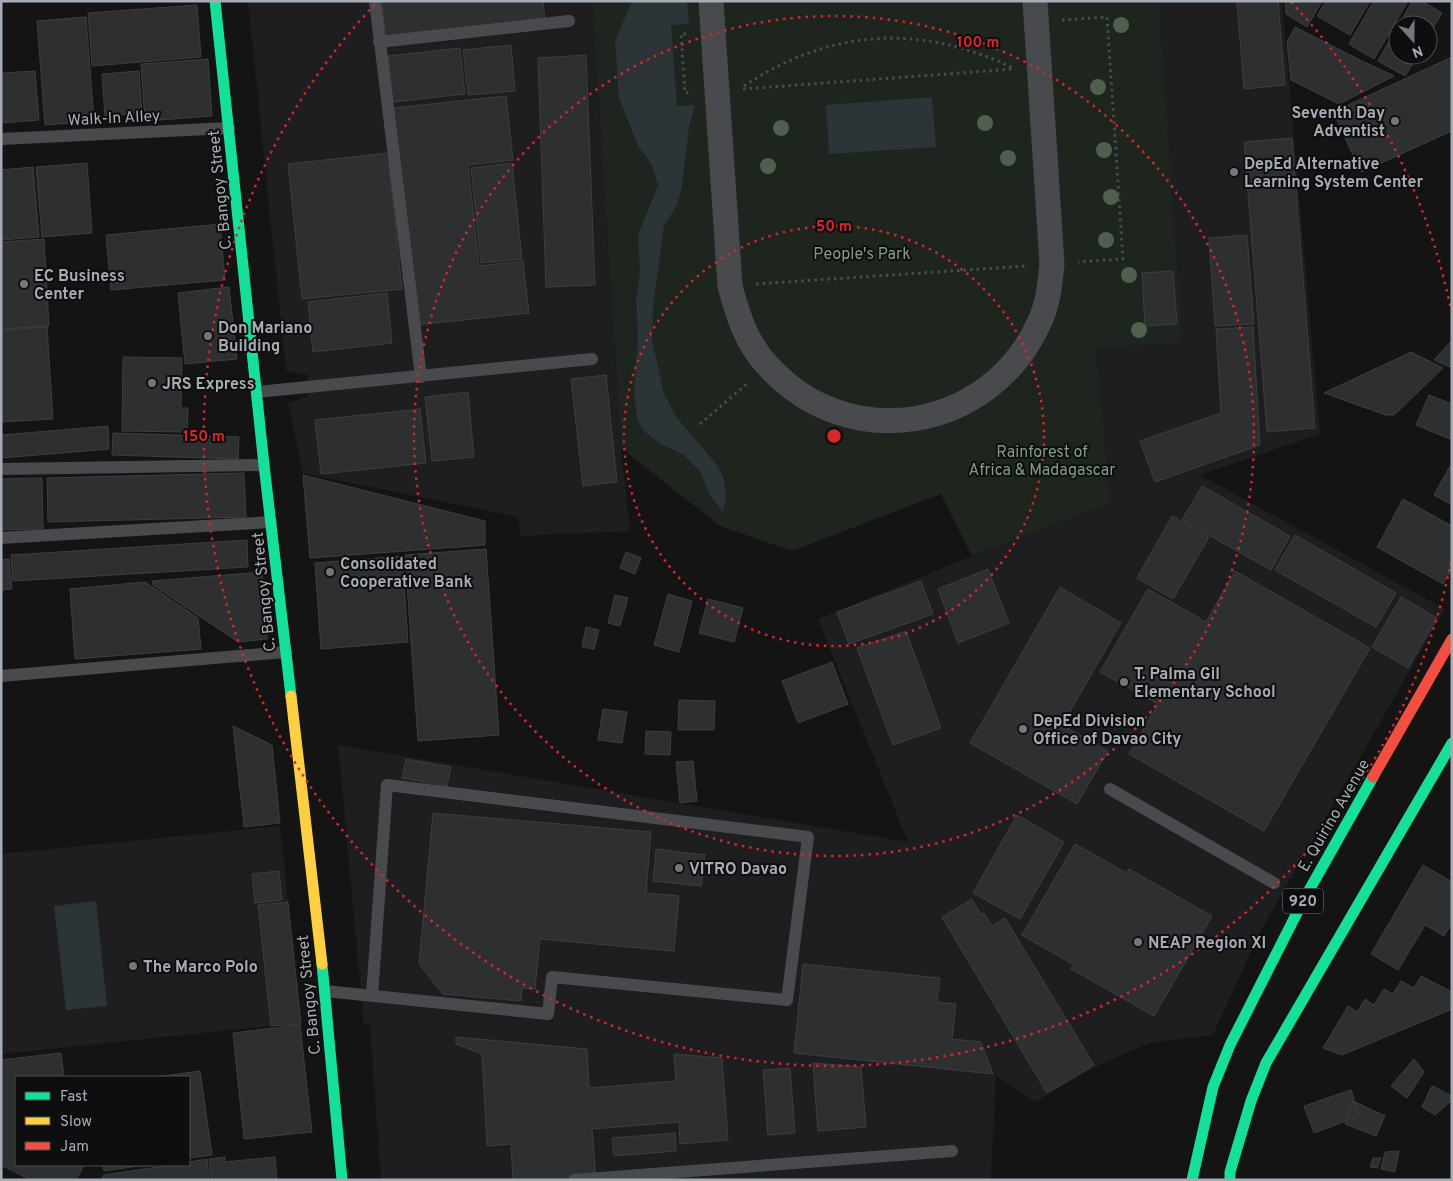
<svg xmlns="http://www.w3.org/2000/svg" width="1453" height="1181" font-family="Overpass,sans-serif">
<style>
.built{fill:#1e1e20}
.green{fill:#1e241e}
.water{fill:#2c3438}
.building{fill:#2e2f30;stroke:#3c3e40}
.lines{fill:none;stroke-linecap:round;stroke-linejoin:round}
.path{stroke:#4a4b4e;stroke-width:3;stroke-dasharray:2.5 4;stroke-linecap:butt}
.lane{stroke:#484a4d;stroke-width:12}
.street{stroke:#484a4d;stroke-width:25}
.fast{stroke:#16e098;stroke-width:11}
.slow{stroke:#ffcf43;stroke-width:11}
.jam{stroke:#f24e42;stroke-width:11}
.tree{fill:#4f604e}
.ring{fill:none;stroke:#d62828;stroke-width:2.5;stroke-dasharray:2.5 5}
.poi-dot{fill:#73777c;stroke:#0e0e10;stroke-width:2}
.labels{text-anchor:middle;stroke-width:4;stroke-linejoin:round;paint-order:stroke}
.shield{fill:#0e0e10;stroke:#787d83;stroke-width:1}
.shield-label{font-size:15px;font-weight:bold;fill:#a6acb4}
.poi-label{font-size:16px;font-weight:bold;fill:#a6acb4;stroke:#0e0e10;text-anchor:start}
.street-label{font-size:16px;fill:#a6acb4;stroke:#0e0e10}
.park-label{font-size:16px;fill:#809e7e;stroke:#0e0e10}
.centre{fill:#d62828;stroke:#0e0e10;stroke-width:2.5}
.ring-label{font-size:15px;text-anchor:middle;font-weight:bold;fill:#d62828;stroke:#0e0e10;stroke-width:4;stroke-linejoin:round;paint-order:stroke}
</style>
<rect width="100%" height="100%" fill="#141414"/>
<path class="built" d="M248,1H592L621,448L630,531L520,536L518,517L303,473L288,403L308,397V375L286,371Z
M1159,1H1282L1320,434L1200,475L1445,609L1259,934L1213,1035L1149,1043L1099,1065L1035,1102L996,1076L991,1180H381L370,1025H364L338,745L908,842L818,619L972,556L1111,503L1096,349L1181,343Z
M280,826L288,902L258,905L271,1026L1,1054V854Z"/>
<path class="green" d="M592,1H1159L1182,343L1096,349L1111,503L972,556L941,494L792,551L720,526L621,448Z"/>
<path class="water" d="M632,1H687L689,24L671,25L677,106L695,105L689,127L682,187L676,207L664,225L653,307L652,340L664,394L677,418L717,465L724,479L726,495L723,512L711,497L700,471L684,455L659,443L645,432L637,419L634,393L638,337L636,301L640,273L638,235L658,185L652,165L638,146L619,98L615,41Z
M932,97L936,147L829,154L826,105Z
M96,901L107,1006L66,1010L54,906Z"/>
<path class="building" d="M382,1H543L545,21L385,37Z
M1237,1H1278L1285,85L1244,89Z
M1285,1H1322L1307,27L1286,14Z
M1326,1H1370L1350,35L1317,16Z
M1374,1H1408L1374,59L1349,44Z
M1412,1H1422L1442,13L1428,37V25H1399Z
M197,5L201,57L92,66L88,13Z
M86,17L94,121L45,125L37,21Z
M1398,26V55H1418L1405,76L1378,61Z
M1295,27L1362,61L1394,76L1339,104L1291,80L1287,42Z
M511,45L515,91L468,95L463,50Z
M460,48L465,94L393,102L388,56Z
M586,55L595,285L546,287L538,58Z
M1452,57V131L1361,172L1333,112Z
M208,59L212,116L145,121L141,64Z
M35,71L39,120L1,123V73Z
M139,71L142,113L105,116L102,74Z
M506,96L513,160L468,165L479,266L523,261L529,313L416,325L393,108Z
M1292,138L1315,428L1267,432L1244,142Z
M388,153L402,289L302,299L288,164Z
M87,163L92,233L42,237L36,167Z
M512,163L522,259L481,263L471,168Z
M33,167L39,237L1,240V170Z
M220,224L225,280L111,290L106,235Z
M1247,235L1254,324L1215,326L1209,238Z
M44,239L49,326L1,329V242Z
M1173,271L1177,324L1145,326L1142,273Z
M229,287L237,359L185,364L178,293Z
M387,293L392,343L313,352L308,302Z
M47,327L53,419L1,422V330Z
M1253,327L1260,445L1155,482L1140,441L1221,413L1216,329Z
M1452,340V368L1434,360Z
M1411,352L1443,368L1394,415H1386L1324,393Z
M123,357L182,358L181,408H188L187,432L122,431Z
M606,375L617,482L583,486L571,379Z
M468,392L474,457L432,461L425,397Z
M1429,395L1452,404V440L1416,425Z
M420,409L426,463L321,474L315,420Z
M108,426L109,449L1,458V435Z
M113,433L239,437L238,459L112,455Z
M1450,466L1452,467V505L1434,495Z
M244,473L246,517L48,522L47,478Z
M303,475L485,521V545L310,558Z
M42,478L43,529L1,530V479Z
M1202,486L1290,536L1271,570L1182,520Z
M1403,499L1452,526V569L1443,584L1377,547Z
M1172,516L1209,537L1173,599L1137,578Z
M1295,535L1396,593L1376,627L1275,570Z
M247,540L248,567L13,581L11,555Z
M486,549L499,735L418,741L405,555Z
M626,552L641,558L635,574L620,568Z
M402,556L408,642L321,649L315,563Z
M9,559L12,589L1,590V560Z
M988,569L1009,623L958,643L938,589Z
M1235,571L1370,648L1264,831L1129,754L1158,704L1100,672L1148,589L1206,622Z
M262,572L267,639L238,642L153,585L152,581Z
M921,581L933,614L849,644L837,612Z
M145,582L198,618L201,649L75,659L70,589Z
M1060,587L1121,623L1062,725L1108,751L1077,804L970,743Z
M668,594L692,601L679,652L654,645Z
M615,595L628,598L620,626L608,623Z
M1401,597L1437,618L1408,668L1372,647Z
M708,599L743,608L734,642L699,633Z
M586,627L599,630L594,649L582,647Z
M906,631L941,728L893,745L857,648Z
M832,662L848,704L798,723L782,681Z
M679,700L715,701L714,730H678Z
M603,709L627,712L622,743L598,740Z
M233,726L272,745L280,823L244,827Z
M646,731L671,732L670,755L645,754Z
M406,759L451,767L447,786L402,778Z
M693,761L697,801L680,803L676,762Z
M433,813L651,832L646,893L679,896L674,951L540,939L535,989L522,988L521,1001L443,994L419,964Z
M1017,815L1064,842L1020,919L973,893Z
M1075,844L1125,872L1072,964L1022,935Z
M656,849L705,855L701,886L653,881Z
M1423,865L1452,882V923L1444,936L1425,925L1398,970L1371,954Z
M1129,869L1212,916L1154,1016L1071,969Z
M279,871L282,900L255,903L252,874Z
M972,899L981,915L984,913L992,926L1005,918L1094,1065L1047,1093L942,917Z
M288,902L301,1024L271,1026L258,905Z
M803,964L940,978L937,1002L956,1004L952,1039L981,1042L993,1074L794,1053Z
M1421,976L1452,992V1009L1342,1055L1323,1048L1348,1006L1357,1012L1365,999L1374,1005L1384,989L1393,994L1401,981L1414,988Z
M300,1025L312,1132L244,1139L233,1033Z
M456,1037L587,1049L589,1088L676,1081L674,1054L722,1058L728,1140L680,1144L679,1122L592,1129L596,1180H513L511,1144L487,1146L482,1054L456,1044Z
M61,1053L64,1077H16V1165H84L76,1180H31L1,1165V1060Z
M1414,1059L1424,1072L1407,1098L1391,1086Z
M813,1063L861,1067L866,1127L818,1131Z
M790,1068L795,1133L768,1135L763,1070Z
M200,1071L212,1155L189,1158V1077H156Z
M1432,1086L1452,1096V1100L1435,1115L1422,1107Z
M1351,1090L1359,1116L1314,1133L1304,1106Z
M1353,1101L1385,1116L1376,1136L1345,1124Z
M675,1133L676,1151L614,1156L612,1138Z
M1399,1151L1395,1172L1381,1169L1385,1152Z
M225,1157V1162L275,1157L277,1180H211L209,1159Z
M1373,1158H1381L1377,1168L1370,1167Z
M207,1159L209,1180H101L104,1175L172,1165H189V1162Z
M103,1165H145L104,1171Z"/>
<g class="lines">
<path class="path" d="M1062,20L1107,17L1123,259L1078,262
M686,34H681L685,93L692,92
M744,86C830,29 920,23 1013,68
M743,89L1014,69
M756,284L1026,266
M700,424L749,382"/>
<path class="lane" d="M375,1L421,377
M379,42L569,21
M1,139L229,128
M257,392L592,359
M1,469L264,465
M1,538L271,522
M1,676L286,652
M1110,789L1274,883
M325,991L548,1014L552,977L787,1000L808,837L387,785L372,996
M574,1180L952,1151"/>
<path class="street" d="M711,1L730,286C738,316 747,345 769,367C849,455 990,431 1039,323C1048,305 1050,284 1052,264L1035,1"/>
<path class="fast" d="M215,1L264,465L291,696
M322,964L342,1180
M1192,1180L1213,1087L1230,1045L1303,901L1373,777
M1230,1180V1172L1251,1101L1266,1063L1452,743"/>
<path class="slow" d="M291,696L322,964"/>
<path class="jam" d="M1373,777L1452,639"/>
</g>
<g class="tree">
<circle cx="1121" cy="25" r="8"/>
<circle cx="1098" cy="87" r="8"/>
<circle cx="985" cy="123" r="8"/>
<circle cx="781" cy="128" r="8"/>
<circle cx="1104" cy="150" r="8"/>
<circle cx="1008" cy="158" r="8"/>
<circle cx="768" cy="166" r="8"/>
<circle cx="1111" cy="197" r="8"/>
<circle cx="1106" cy="240" r="8"/>
<circle cx="1129" cy="275" r="8"/>
<circle cx="1139" cy="330" r="8"/>
</g>
<g class="ring">
<circle cx="834" cy="436" r="210"/>
<circle cx="834" cy="436" r="420"/>
<path d="M1451 562A630 630 0 1 1 377 2M1291 2A630 630 0 0 1 1451 310"/>
</g>
<g class="poi-dot">
<circle cx="1395" cy="121" r="5"/>
<circle cx="1234" cy="172" r="5"/>
<circle cx="24" cy="284" r="5"/>
<circle cx="208" cy="336" r="5"/>
<circle cx="152" cy="383" r="5"/>
<circle cx="330" cy="572" r="5"/>
<circle cx="1124" cy="682" r="5"/>
<circle cx="1023" cy="729" r="5"/>
<circle cx="679" cy="868" r="5"/>
<circle cx="1138" cy="942" r="5"/>
<circle cx="133" cy="966" r="5"/>
</g>
<g class="labels">
<rect class="shield" x="1283" y="888.5" width="40" height="25" rx="4"/>
<g class="shield-label">
<text x="1303" y="906">920</text>
</g>
<g class="poi-label">
<text x="1385" y="118" text-anchor="end">Seventh Day<tspan x="1385" dy="18">Adventist</tspan></text>
<text x="1244" y="169">DepEd Alternative<tspan x="1244" dy="18">Learning System Center</tspan></text>
<text x="34" y="281">EC Business<tspan x="34" dy="18">Center</tspan></text>
<text x="218" y="333">Don Mariano<tspan x="218" dy="18">Building</tspan></text>
<text x="162" y="389">JRS Express</text>
<text x="340" y="569">Consolidated<tspan x="340" dy="18">Cooperative Bank</tspan></text>
<text x="1134" y="679">T. Palma Gil<tspan x="1134" dy="18">Elementary School</tspan></text>
<text x="1033" y="726">DepEd Division<tspan x="1033" dy="18">Office of Davao City</tspan></text>
<text x="689" y="874">VITRO Davao</text>
<text x="1148" y="948">NEAP Region XI</text>
<text x="143" y="972">The Marco Polo</text>
</g>
<g class="street-label">
<text transform="translate(114 117) rotate(-3)" y="6">Walk-In Alley</text>
<text transform="translate(219 190) rotate(-96)" y="6">C. Bangoy Street</text>
<text transform="translate(263 592) rotate(-96)" y="6">C. Bangoy Street</text>
<text transform="translate(1333 815) rotate(-60)" y="6">E. Quirino Avenue</text>
<text transform="translate(308 995) rotate(-96)" y="6">C. Bangoy Street</text>
</g>
<g class="park-label">
<text x="862" y="259">People's Park</text>
<text x="1042" y="457">Rainforest of<tspan x="1042" dy="18">Africa &amp; Madagascar</tspan></text>
</g>
</g>
<circle cx="834" cy="436" r="8" class="centre"/>
<g class="ring-label">
<text x="978" y="47">100 m</text>
<text x="834" y="231">50 m</text>
<text x="204" y="441">150 m</text>
</g>
<rect width="1453" height="1181" fill="none" stroke="#a6acb4" stroke-width="5"/>
<rect x="15" y="1076" width="175" height="90" fill="#0e0e10" stroke="#4b4d52"/>
<rect x="25" y="1092" width="25" height="8" fill="#16e098" stroke="#4b4d52"/>
<text x="60" y="1101" font-size="15" fill="#a6acb4">Fast</text>
<rect x="25" y="1117" width="25" height="8" fill="#ffcf43" stroke="#4b4d52"/>
<text x="60" y="1126" font-size="15" fill="#a6acb4">Slow</text>
<rect x="25" y="1142" width="25" height="8" fill="#f24e42" stroke="#4b4d52"/>
<text x="60" y="1151" font-size="15" fill="#a6acb4">Jam</text>
<g transform="translate(1413 40) rotate(159)"><circle r="24" fill="#0e0e10" stroke="#4b4d52"/>
<path d="M0-4L9 19L0 12L-9 19Z" fill="#73777c"/>
<text y="-8" font-size="14" font-weight="bold" text-anchor="middle" fill="#a6acb4">N</text>
</g>
</svg>
